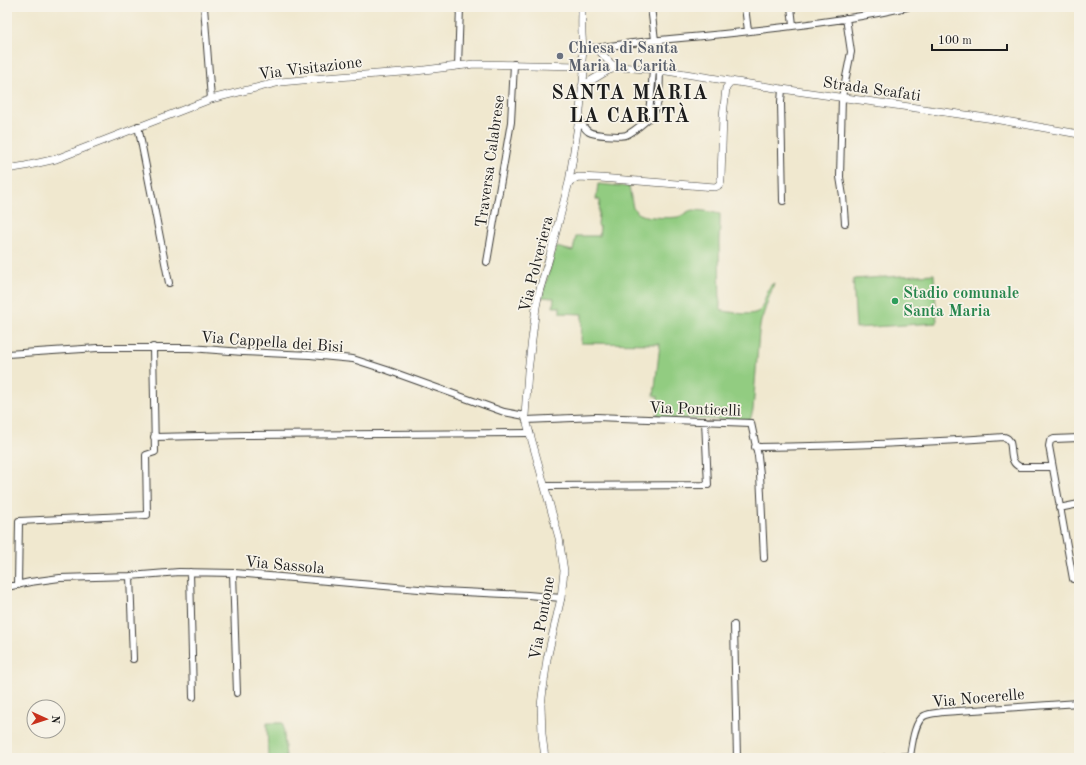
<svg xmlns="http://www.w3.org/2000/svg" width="1086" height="765" font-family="'Old Standard TT',serif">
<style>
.green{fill:#92cc81;stroke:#57744e}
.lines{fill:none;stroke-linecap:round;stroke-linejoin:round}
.minor-casing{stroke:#3c3b37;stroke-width:8}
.tertiary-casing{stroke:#3c3b37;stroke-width:8}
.minor{stroke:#fff;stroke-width:6}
.tertiary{stroke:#fff;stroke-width:7}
.worship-dot{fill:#6b7280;stroke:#f7f3e8;stroke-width:1.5}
.leisure-dot{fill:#2e9e5b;stroke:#f7f3e8;stroke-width:1.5}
.labels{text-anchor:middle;stroke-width:3.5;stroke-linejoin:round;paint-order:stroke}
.worship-label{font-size:16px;font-weight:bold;fill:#5b616d;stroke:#f7f3e8;text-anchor:start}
.street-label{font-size:16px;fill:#1c1c1c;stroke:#f7f3e8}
.leisure-label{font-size:16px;font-weight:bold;fill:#27864d;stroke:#f7f3e8;text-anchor:start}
.district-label{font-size:20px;font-weight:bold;letter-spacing:1px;fill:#1c1c1c;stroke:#f7f3e8}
</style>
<rect width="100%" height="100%" fill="#f7f3e8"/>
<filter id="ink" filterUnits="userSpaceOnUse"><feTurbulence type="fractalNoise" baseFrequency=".025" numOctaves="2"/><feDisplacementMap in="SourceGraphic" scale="8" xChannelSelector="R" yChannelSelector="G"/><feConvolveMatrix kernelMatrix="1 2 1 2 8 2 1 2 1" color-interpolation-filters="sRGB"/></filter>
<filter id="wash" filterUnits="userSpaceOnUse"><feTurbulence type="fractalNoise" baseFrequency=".012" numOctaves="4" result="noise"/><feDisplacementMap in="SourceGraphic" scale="16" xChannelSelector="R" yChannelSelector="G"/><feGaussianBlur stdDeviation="0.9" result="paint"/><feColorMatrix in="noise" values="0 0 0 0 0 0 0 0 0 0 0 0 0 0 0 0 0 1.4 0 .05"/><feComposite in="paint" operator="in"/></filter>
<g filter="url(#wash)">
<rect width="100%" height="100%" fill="#f0e8cf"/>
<path class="green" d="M598,184L630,187H629L633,208C635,210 638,213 640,214C647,218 670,218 678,217C683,216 687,211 692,210C701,210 711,212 720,214V224L719,241L720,309L723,311C733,312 754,318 761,309C764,303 766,294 769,288L771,285L774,283L761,321L759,332L753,410L750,420L657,418L658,396H654L660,344L581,343L582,314L560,313V307H553L554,298L542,297L556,247L573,251L576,236H599L600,227L598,226L600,200L596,199Z
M934,274L937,323L856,328L853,279Z
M267,723H283L286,758H268Z"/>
</g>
<g filter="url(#ink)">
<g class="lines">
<defs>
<path id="minor" d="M204,7L211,99
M651,7L655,40
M745,7L748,31
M791,7L793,25
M597,48C632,42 667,39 703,36C771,29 840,22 907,7
M458,66L460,7
M782,89L781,102L783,201
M579,119C582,124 584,129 589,132C594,135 620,137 626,135C634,132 642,124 648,119L651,95L653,70
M648,119C662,107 659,87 660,70
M138,126L169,283
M845,223L843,196L840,177L842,97L851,52L846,18
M487,262L511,122L514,64
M7,354L98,348H190L243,352L310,355L353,359L387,370L504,412L525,416
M526,420L596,417L751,423L758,456L760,474L764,558
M154,437L245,435L530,433
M1079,438L1054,439L1050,441L1049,446L1073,579L1079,578
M755,447C838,446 921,443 1004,437C1017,440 1005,461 1020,467H1052
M545,486L708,485L705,421
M1059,508L1079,504
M190,572L193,697
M233,573L237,693
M130,576L133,659
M18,585L19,521L147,515L146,455L155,452L153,347
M7,587L30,582L60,578L130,576L179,572L235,573L442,591L528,595L561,598
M734,625L737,758
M882,758L910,756C912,745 914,722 924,716C929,713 937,713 943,712L1079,703"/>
<path id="tertiary" d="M583,47L597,48L611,64L618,67L660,70L782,89L994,119L1079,134
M582,86L607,71L618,67
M7,169L25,166L56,159L211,99L280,82L325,78L416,71L474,64L581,66
M569,182L578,177L600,178L715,187C719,186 721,183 721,178L723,116L726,88L732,81
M545,758L542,734L541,705L547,659L561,598L564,571L559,538L525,416L528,371L536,307L539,292L550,255L569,182L579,119L584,72C579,62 584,56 583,46C581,32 582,21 582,7"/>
</defs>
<use href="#minor" class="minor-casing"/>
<use href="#tertiary" class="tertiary-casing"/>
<use href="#minor" class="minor"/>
<use href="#tertiary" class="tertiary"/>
</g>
</g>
<circle class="worship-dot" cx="560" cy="56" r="4"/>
<circle class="leisure-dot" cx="895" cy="301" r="4"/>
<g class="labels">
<g class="worship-label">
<text x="568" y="53">Chiesa di Santa<tspan x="568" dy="18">Maria la Carità</tspan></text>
</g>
<g class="street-label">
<text transform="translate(310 67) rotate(-7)" y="6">Via Visitazione</text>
<text transform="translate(872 88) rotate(8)" y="6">Strada Scafati</text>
<text transform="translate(489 161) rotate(-82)" y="6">Traversa Calabrese</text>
<text transform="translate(535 264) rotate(-76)" y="6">Via Polveriera</text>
<text transform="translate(272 341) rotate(4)" y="6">Via Cappella dei Bisi</text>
<text transform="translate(695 408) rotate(2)" y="6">Via Ponticelli</text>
<text transform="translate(285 564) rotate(5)" y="6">Via Sassola</text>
<text transform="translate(541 618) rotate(-80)" y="6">Via Pontone</text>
<text transform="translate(978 697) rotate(-5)" y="6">Via Nocerelle</text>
</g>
<g class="leisure-label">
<text x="903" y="298">Stadio comunale<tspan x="903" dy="18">Santa Maria</tspan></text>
</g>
<g class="district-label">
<text x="630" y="99">SANTA MARIA<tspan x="630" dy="23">LA CARITÀ</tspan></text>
</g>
</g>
<rect width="1086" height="765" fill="none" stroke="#f7f3e8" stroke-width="24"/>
<g transform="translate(46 719) rotate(93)"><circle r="19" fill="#f7f3e8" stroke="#9f9d96"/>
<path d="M0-3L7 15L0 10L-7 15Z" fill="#c8321e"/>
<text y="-6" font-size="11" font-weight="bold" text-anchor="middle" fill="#1c1c1c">N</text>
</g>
<path d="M932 44v6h75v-6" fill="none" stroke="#1c1c1c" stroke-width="2"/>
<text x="938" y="44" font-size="12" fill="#1c1c1c" stroke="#f7f3e8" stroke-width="3" paint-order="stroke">100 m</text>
</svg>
